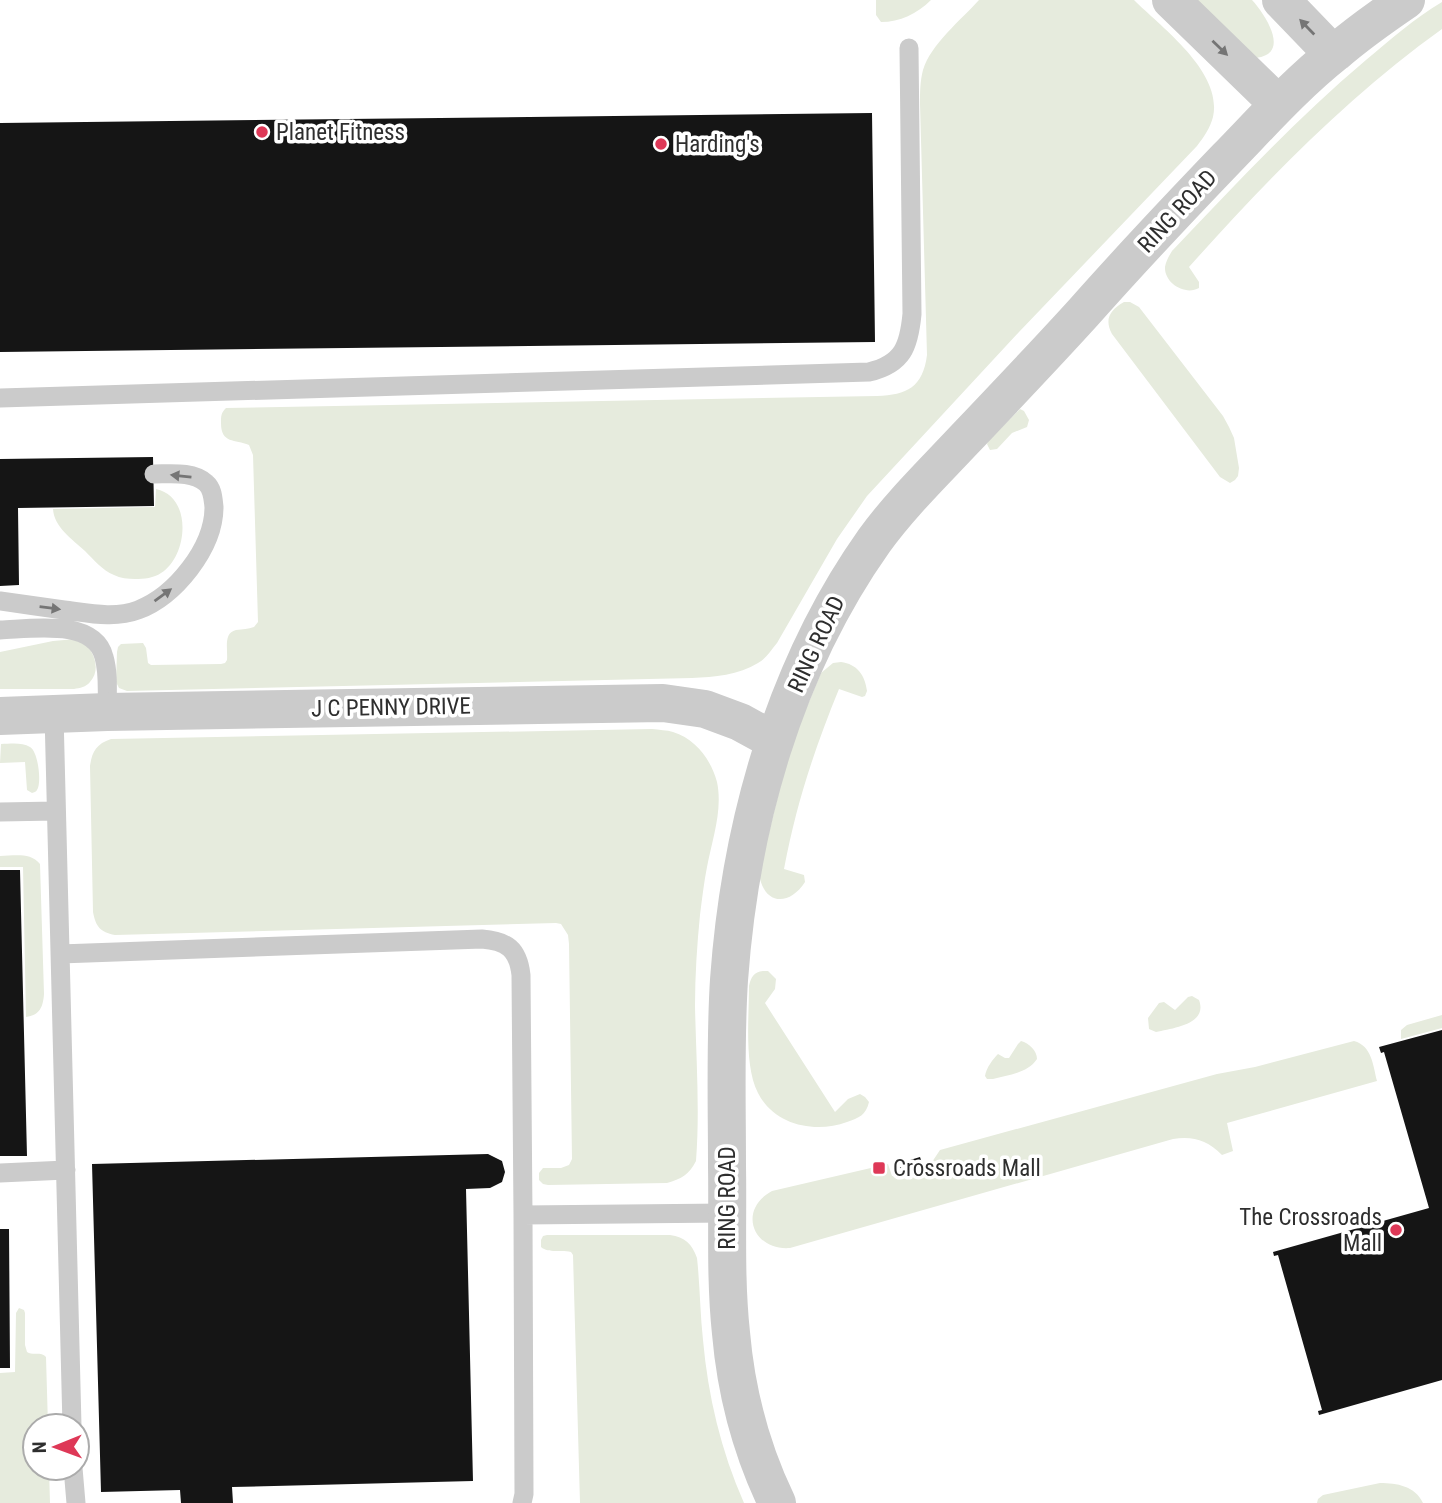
<svg xmlns="http://www.w3.org/2000/svg" width="1442" height="1503" font-family="'Roboto Condensed',sans-serif">
<style>
.green{fill:#e6ebdd}
.building{fill:#151515}
.lines{fill:none;stroke-linecap:round;stroke-linejoin:round}
.lane{stroke:#cbcbcb;stroke-width:19}
.street{stroke:#cbcbcb;stroke-width:38}
.oneway{fill:#757575}
.poi-dot{fill:#de3857;stroke:#fff;stroke-width:2.5}
.labels{text-anchor:middle;stroke-width:7;stroke-linejoin:round;paint-order:stroke}
.poi-label{font-size:23px;fill:#2e2e2e;stroke:#fff;text-anchor:start}
.street-label{font-size:23px;fill:#2e2e2e;stroke:#fff}
</style>
<rect width="100%" height="100%" fill="#fff"/>
<path class="green" d="M876,0H931C917,14 900,22 881,22L876,15Z
M979,0H1134C1162,28 1223,72 1213,117C1210,128 1204,137 1197,146L1019,332L867,496L837,539L777,643C771,650 766,659 758,663C739,675 714,677 692,678L127,691L119,688L116,682L117,652L118,647L121,644L143,643L146,648L148,663L151,665L221,664L225,663L227,660C228,649 223,633 236,630C243,629 248,629 254,627L258,622L253,455L249,445C235,439 221,444 221,423C221,416 221,413 226,408L877,396C907,395 923,387 927,355L920,104C920,93 920,81 923,70C931,44 961,20 979,0Z
M1187,0H1252C1265,14 1292,55 1255,58Z
M1442,2V29C1347,97 1266,181 1189,267L1199,282V288C1185,296 1164,283 1165,267C1166,261 1169,256 1172,251C1235,185 1296,119 1366,60C1390,40 1415,18 1442,2Z
M1124,302H1130L1139,307L1223,416L1229,427L1234,438L1239,468L1238,476L1235,480L1230,483L1220,477L1112,334C1104,319 1110,310 1124,302Z
M1020,409L1024,411L1029,420L1027,427L1012,433L997,449L990,450L987,444L989,440Z
M156,489C193,497 188,556 161,573C154,578 144,579 135,579C128,579 120,578 114,575C102,570 94,560 85,551C72,539 54,527 53,509L155,507Z
M76,639C92,644 103,668 90,682C86,687 80,688 74,689H0V652L53,641Z
M841,662C857,664 865,675 867,691L865,696L862,697L839,689C814,750 796,805 784,869L804,875L805,882C789,907 763,905 759,873L790,747L821,673L833,663Z
M652,729C659,730 667,730 673,732C696,739 711,760 717,782C723,810 712,840 707,867C704,882 702,899 700,915C697,945 695,975 695,1006C696,1057 700,1109 696,1161C689,1175 681,1179 667,1183L548,1185L543,1184L539,1180V1173L543,1168H561L569,1165L572,1159L569,944L568,935L561,924L556,923L115,935C100,932 96,927 93,912L90,766C92,752 96,744 111,739Z
M1,744C10,744 22,742 30,747C38,751 42,783 37,790C36,792 34,792 32,793L27,790L25,762L0,763Z
M0,856C14,856 30,852 40,864L44,994C43,1007 40,1015 26,1017L23,867H0Z
M763,971H768L776,979L775,989L765,1003L835,1112L848,1099L860,1094L865,1097L869,1102C866,1115 859,1118 847,1122C815,1134 774,1125 758,1093C744,1066 749,1017 749,986C751,977 754,972 763,971Z
M1192,996L1199,1000C1208,1024 1174,1028 1156,1032L1149,1029L1148,1018L1159,1003L1164,1002L1175,1010L1188,997Z
M1442,1015V1028L1401,1039V1030L1407,1025Z
M1021,1041C1029,1043 1037,1051 1037,1059C1028,1073 1008,1075 993,1079H987L985,1076C986,1068 993,1059 998,1054L1005,1058H1009L1018,1044Z
M1354,1041C1372,1046 1373,1065 1377,1081L1227,1123L1233,1151L1222,1155C1207,1140 1193,1136 1173,1139L790,1248C753,1251 737,1210 772,1191L888,1164L892,1176L930,1165L940,1150L1217,1074L1255,1067Z
M547,1235H670C685,1237 692,1244 697,1258C700,1285 700,1313 703,1340C708,1396 721,1451 744,1503H580L573,1255L571,1252C561,1249 549,1254 541,1247V1240L543,1236Z
M19,1308L24,1310L25,1313V1345L27,1352C33,1356 41,1351 46,1357L48,1426H35V1468H49L50,1503H0V1373L15,1372L16,1313Z
M1380,1483C1397,1483 1415,1486 1423,1503H1317L1318,1499L1323,1495Z"/>
<path class="building" d="M872,113L875,342L0,352V123Z
M153,457L154,506L18,508L19,585L0,586V459Z
M0,870H20L27,1156H0Z
M1442,1030V1380L1319,1415L1318,1411L1322,1410L1278,1255L1274,1256L1273,1252L1429,1208L1384,1052L1381,1053L1379,1047Z
M488,1154L502,1161L505,1172L502,1182L490,1188L466,1189L473,1481L232,1487L233,1503H181L180,1490L101,1492L92,1164Z
M920,1157L922,1163L899,1170L897,1164Z
M0,1229H9L10,1368H0Z"/>
<g class="lines">
<path class="lane" d="M0,398L869,372C903,364 909,346 912,314L909,48
M0,601C21,604 43,607 64,610C88,613 115,619 138,610C175,596 214,548 214,507C213,499 213,489 206,483C193,471 170,474 154,474
M0,630C31,629 94,618 104,657C109,674 107,694 107,712
M54,714L72,1426
M0,812L56,811
M60,954L482,939C507,941 518,949 521,975L523,1215
M0,1173L66,1170
M73,1468L76,1503
M522,1503L524,1494L523,1215L726,1213"/>
<path class="street" d="M1171,0L1278,104
M1281,0L1333,54
M0,716L107,712L663,703L705,709L740,722L775,741
M777,1503C752,1451 736,1391 731,1333C725,1277 728,1221 727,1166C727,1104 725,1042 729,980C740,826 784,668 874,541C900,505 932,474 962,442C1003,399 1043,357 1083,313C1130,260 1178,209 1227,158C1262,122 1296,84 1335,53C1357,34 1381,17 1406,0"/>
</g>
<defs><path id="oneway-solid" d="M-6-.8H1V-3.2L6.5 0L1 3.2V.8H-6Z" transform="scale(1.75)"/></defs>
<g class="oneway">
<use href="#oneway-solid" transform="translate(1307 27) rotate(-134)"/>
<use href="#oneway-solid" transform="translate(1220 48) rotate(44)"/>
<use href="#oneway-solid" transform="translate(181 476) rotate(-174)"/>
<use href="#oneway-solid" transform="translate(163 595) rotate(-36)"/>
<use href="#oneway-solid" transform="translate(50 608) rotate(7)"/>
</g>
<g class="poi-dot">
<circle cx="262" cy="132" r="7"/>
<circle cx="661" cy="144" r="7"/>
<rect x="872" y="1161" width="14" height="14" rx="3.5"/>
<circle cx="1396" cy="1230" r="7"/>
</g>
<g class="labels">
<g class="poi-label">
<text x="276" y="140">Planet Fitness</text>
<text x="675" y="152">Harding's</text>
<text x="893" y="1176">Crossroads Mall</text>
<text x="1382" y="1225" text-anchor="end">The Crossroads<tspan x="1382" dy="26">Mall</tspan></text>
</g>
<g class="street-label">
<text transform="translate(1177 211) rotate(-47)" y="8">RING ROAD</text>
<text transform="translate(816 644) rotate(-65)" y="8">RING ROAD</text>
<text transform="translate(391 707) rotate(-1)" y="8">J C PENNY DRIVE</text>
<text transform="translate(727 1198) rotate(-90)" y="8">RING ROAD</text>
</g>
</g>
<g transform="translate(56 1447) rotate(269)"><circle r="33" fill="#ffffff" stroke="#ababab" stroke-width="2"/>
<path d="M0-5L12 26L0 18L-12 26Z" fill="#de3857"/>
<text y="-10" font-size="19" font-weight="bold" text-anchor="middle" fill="#2e2e2e">N</text>
</g>
</svg>
